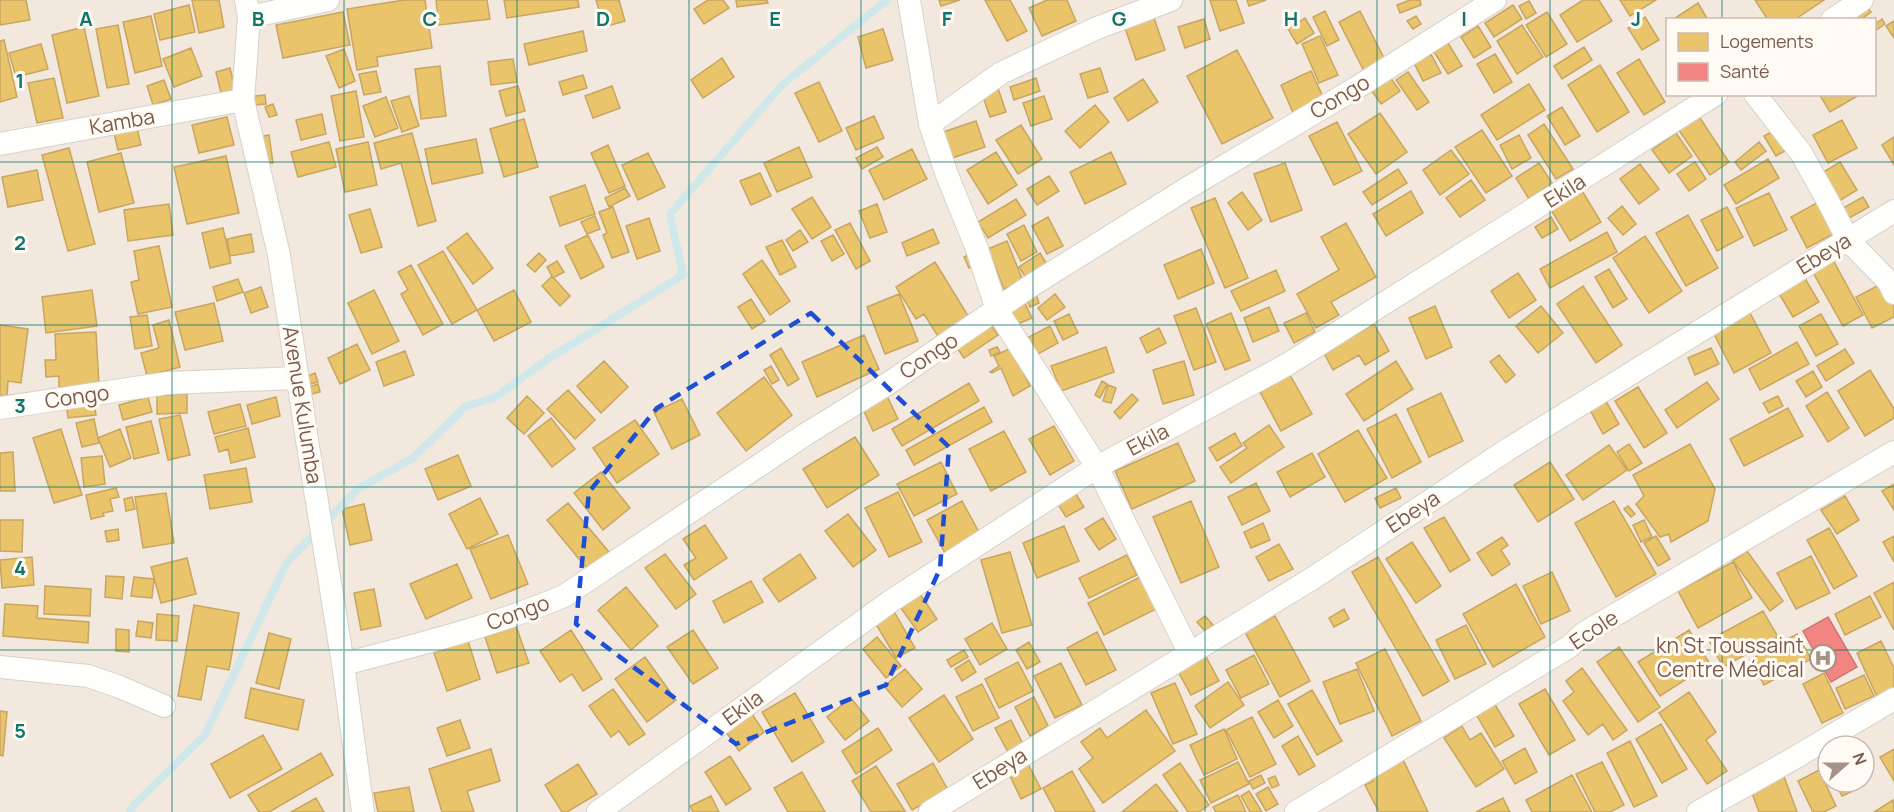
<svg xmlns="http://www.w3.org/2000/svg" width="1894" height="812" font-family="Manrope,sans-serif">
<style>
.residential{fill:#f2e8de;fill-rule:evenodd}
.homes{fill:#e9c46a;stroke:#c8a561;stroke-width:1.5}
.health{fill:#f28482;stroke:#ce7872;stroke-width:1.5}
.lines{fill:none;stroke-linecap:round;stroke-linejoin:round}
.stream{stroke:#d0e8ea;stroke-width:8}
.street-casing{stroke:#d7d1cb;stroke-width:24}
.street{stroke:#fefefd;stroke-width:22}
.marked{fill:none;stroke:#1d4ed8;stroke-width:4.5;stroke-dasharray:12 8;stroke-linejoin:round}
.grid{fill:none;stroke:#0f766e;stroke-width:1.5;stroke-opacity:0.55}
.labels{text-anchor:middle;stroke-width:6;stroke-linejoin:round;paint-order:stroke}
.street-label{font-size:21px;fill:#7a5c4d;stroke:#fffaf3}
.poi-label{font-size:21px;fill:#7a5c4d;stroke:#fffaf3;text-anchor:end}
.grid-label{font-size:20px;text-anchor:middle;font-weight:bold;fill:#0f766e;stroke:#fffaf3;stroke-width:6;stroke-linejoin:round;paint-order:stroke}
</style>
<rect width="100%" height="100%" fill="#f9f5f0"/>
<path class="residential" d="M0,0H1894V812H0ZM1668,20H1874V94H1668ZM1828,746H1864V782H1828Z"/>
<path class="homes" d="M0,0H26L30,20L0,25Z
M192,0H219L224,27L199,33Z
M404,0H425L432,48L377,57L378,66L357,70L347,9Z
M436,0H487L490,19L439,25Z
M504,0H578L579,7L507,18Z
M596,0H619L625,21L604,27Z
M708,0H723L729,8L704,24L694,9Z
M736,0H767L768,3L737,7Z
M939,0H960L941,6Z
M985,0H1010L1027,31L1007,41Z
M1047,0H1067L1076,21L1042,36L1029,8Z
M1210,0H1236L1244,23L1220,31Z
M1247,0H1266L1249,6Z
M1410,0H1420L1421,5L1400,13L1397,5Z
M1583,0H1599L1612,21L1577,42L1560,15Z
M1620,0H1656L1630,16Z
M1755,0H1824L1794,20H1768Z
M1529,1L1536,13L1526,19L1519,6Z
M1698,3L1708,20H1672Z
M1864,3L1871,12L1860,20H1845Z
M189,5L195,32L160,40L154,14Z
M1513,5L1522,19L1494,37L1485,23Z
M1325,11L1339,40L1327,46L1313,17Z
M1360,11L1385,60L1364,71L1339,22Z
M343,12L350,45L283,58L276,25Z
M1547,12L1567,44L1546,57L1526,25Z
M1153,15L1165,50L1136,60L1124,25Z
M151,16L162,66L135,73L123,22Z
M1416,16L1421,24L1413,29L1407,21Z
M1645,17L1659,40L1642,50L1628,28Z
M1305,18L1314,33L1297,44L1288,29Z
M1204,19L1210,39L1185,48L1178,27Z
M1882,19L1885,24L1875,31L1874,25Z
M1894,21V38L1886,26Z
M118,25L129,84L107,88L96,29Z
M1522,25L1543,57L1517,74L1497,41Z
M1478,26L1491,47L1474,58L1461,37Z
M84,27L99,96L67,103L52,35Z
M883,29L893,60L866,68L858,37Z
M583,31L587,51L529,65L524,44Z
M1320,36L1338,75L1319,83L1302,44Z
M4,40L17,97L0,102V41Z
M1448,43L1462,66L1448,74L1434,52Z
M41,44L48,69L16,77L9,53Z
M1584,47L1592,60L1562,79L1554,66Z
M191,48L202,76L174,87L163,59Z
M344,49L355,81L339,88L326,56Z
M1237,50L1273,118L1222,144L1187,76Z
M1431,54L1441,73L1423,81L1414,63Z
M1495,54L1512,82L1494,93L1477,64Z
M722,58L734,77L703,98L691,80Z
M513,59L517,82L491,85L488,62Z
M1639,59L1665,102L1644,115L1617,73Z
M1600,65L1629,112L1597,132L1568,85Z
M440,66L446,116L421,119L415,69Z
M230,68L236,93L222,97L216,72Z
M1100,68L1108,92L1088,98L1080,74Z
M376,71L381,92L364,95L359,74Z
M1311,71L1325,101L1294,115L1281,85Z
M1408,72L1429,102L1417,110L1396,80Z
M583,75L587,88L563,95L559,82Z
M1390,77L1400,91L1381,104L1371,90Z
M54,78L63,118L37,123L28,83Z
M1036,78L1040,91L1014,100L1010,87Z
M1143,79L1158,102L1128,121L1114,98Z
M164,80L171,99L153,105L147,86Z
M819,82L842,131L819,142L795,93Z
M1529,84L1545,110L1497,140L1481,115Z
M518,86L525,111L506,116L499,91Z
M612,86L620,108L593,118L585,96Z
M998,88L1006,112L990,117L982,94Z
M356,91L364,137L340,141L331,96Z
M1819,94H1861L1830,112Z
M265,95L266,104L254,105L253,96Z
M409,96L419,126L402,132L391,101Z
M1044,96L1052,119L1031,126L1023,103Z
M386,97L398,128L375,137L363,106Z
M273,104L277,115L269,117L265,107Z
M1095,105L1109,122L1080,148L1065,131Z
M1562,107L1580,136L1565,145L1547,116Z
M1380,113L1407,152L1376,174L1348,134Z
M322,114L326,134L301,140L296,120Z
M1698,115L1729,162L1710,175L1678,129Z
M874,116L884,138L856,150L846,128Z
M227,117L234,145L199,153L192,125Z
M524,119L538,167L504,177L490,129Z
M1842,120L1857,148L1828,163L1813,135Z
M976,121L985,147L949,159L940,133Z
M1337,122L1362,171L1334,185L1309,136Z
M136,124L141,145L118,150L113,129Z
M1544,124L1573,169L1556,179L1528,135Z
M1021,125L1042,159L1018,174L996,140Z
M1779,128L1790,148L1776,156L1764,136Z
M1482,130L1512,176L1486,193L1455,147Z
M412,133L436,221L418,226L401,163L381,169L374,143Z
M1676,133L1692,156L1669,173L1652,150Z
M269,135L273,163L261,165L258,137Z
M1519,135L1531,158L1512,169L1500,145Z
M1894,137V165L1882,145Z
M476,139L483,173L432,184L425,149Z
M329,142L336,167L298,177L291,152Z
M368,142L377,185L345,192L336,149Z
M1759,142L1766,151L1741,170L1735,162Z
M608,145L625,186L609,193L591,153Z
M799,147L812,177L777,192L764,163Z
M877,147L883,157L862,169L856,158Z
M69,148L95,244L68,251L42,155Z
M912,149L927,179L884,200L869,170Z
M1451,150L1469,174L1440,195L1423,170Z
M996,152L1017,185L988,204L967,170Z
M1111,152L1126,184L1085,204L1070,172Z
M121,153L134,203L99,212L87,162Z
M648,153L665,187L638,200L622,165Z
M226,156L239,213L187,224L174,167Z
M1768,159L1779,178L1736,204L1724,185Z
M1695,162L1706,179L1689,191L1677,174Z
M1840,162L1857,190L1834,204L1817,176Z
M1285,163L1302,210L1271,222L1254,174Z
M1539,163L1552,183L1529,199L1516,178Z
M1640,164L1659,189L1639,204L1620,179Z
M1398,169L1407,183L1372,205L1363,192Z
M37,170L43,200L8,207L2,177Z
M760,173L771,196L751,205L740,181Z
M1049,176L1059,191L1037,205L1027,189Z
M1471,180L1485,200L1460,217L1446,198Z
M585,185L595,214L560,226L550,197Z
M625,188L630,196L609,207L605,198Z
M1581,189L1601,222L1570,241L1550,208Z
M1411,191L1423,213L1386,236L1373,214Z
M1242,192L1262,220L1248,230L1228,203Z
M1769,193L1787,230L1754,246L1736,208Z
M812,197L831,227L812,239L792,209Z
M1863,197L1869,207L1849,218L1843,208Z
M1215,198L1248,278L1225,288L1191,208Z
M1016,199L1026,215L988,238L978,222Z
M1824,199L1841,230L1807,248L1791,217Z
M169,204L173,235L128,241L124,210Z
M877,204L887,232L870,238L859,211Z
M1622,206L1636,224L1623,235L1608,218Z
M613,207L629,252L612,258L603,235L607,233L599,212Z
M1727,207L1743,237L1717,251L1701,220Z
M370,209L382,247L361,253L349,215Z
M1688,215L1718,268L1686,286L1656,233Z
M595,216L600,229L587,234L581,222Z
M1048,217L1063,246L1047,254L1032,226Z
M1551,217L1558,229L1542,238L1535,227Z
M649,218L660,251L637,259L626,226Z
M850,223L870,261L856,269L835,230Z
M1346,223L1376,277L1331,302L1339,315L1316,328L1297,294L1339,270L1321,237Z
M1024,225L1037,252L1021,261L1007,234Z
M223,228L231,263L210,268L202,233Z
M933,229L939,243L907,256L902,243Z
M800,230L808,242L793,251L786,240Z
M1607,232L1617,252L1550,288L1540,269Z
M467,233L493,268L473,284L447,248Z
M251,234L254,252L230,256L227,239Z
M588,235L604,267L581,279L565,246Z
M833,235L844,254L832,261L821,241Z
M1645,236L1682,291L1649,313L1613,258Z
M782,240L796,267L780,275L766,247Z
M1007,241L1023,281L1004,289L988,249Z
M159,246L172,307L138,314L131,282L139,280L134,251Z
M1201,249L1214,283L1178,299L1164,265Z
M443,251L477,310L452,324L418,265Z
M539,253L546,260L535,272L527,265Z
M973,253L978,264L969,268L964,257Z
M1040,253L1049,268L1028,281L1019,267Z
M1832,258L1863,315L1843,326L1811,269Z
M762,260L790,301L770,315L743,274Z
M557,261L564,272L553,278L547,267Z
M935,262L970,319L939,338L924,314L916,319L896,287Z
M411,265L443,324L423,335L401,294L408,290L398,272Z
M1609,269L1627,299L1613,308L1595,277Z
M1276,270L1285,291L1241,311L1231,291Z
M1518,273L1536,300L1509,318L1491,291Z
M552,276L570,296L560,306L542,286Z
M1804,277L1819,302L1793,317L1778,292Z
M238,279L243,292L217,301L213,287Z
M1883,283L1894,304V317L1872,328L1856,297Z
M1583,286L1622,345L1596,363L1557,304Z
M261,287L268,307L251,313L244,293Z
M92,290L97,326L46,333L42,297Z
M374,290L399,341L372,354L348,303Z
M514,290L531,322L494,341L477,310Z
M899,294L918,341L885,354L867,307Z
M1036,294L1039,303L1030,307L1026,299Z
M1055,294L1065,307L1047,320L1038,308Z
M751,299L765,321L752,329L738,307Z
M1024,301L1032,318L1015,325L1008,308Z
M214,303L223,341L185,350L175,312Z
M1435,306L1452,347L1426,359L1409,318Z
M1541,306L1563,333L1538,353L1516,326Z
M1269,307L1279,331L1253,342L1244,318Z
M1196,308L1216,362L1194,370L1174,316Z
M1749,311L1771,353L1734,373L1712,330Z
M1231,313L1250,360L1225,370L1206,324Z
M1306,313L1315,332L1294,343L1284,323Z
M1069,314L1078,333L1063,340L1054,321Z
M1821,314L1838,344L1816,356L1799,326Z
M147,315L152,346L135,349L130,317Z
M169,320L180,367L147,376L141,353L159,348L153,325Z
M988,321L998,335L964,358L954,344Z
M1374,324L1389,351L1365,365L1359,355L1333,370L1324,353Z
M0,325L28,329L21,383L8,381L7,396L0,395Z
M1050,326L1058,343L1036,355L1027,338Z
M1159,328L1166,343L1147,353L1140,338Z
M96,332L99,385L59,387V376L46,377L45,360H56L55,334Z
M864,335L879,369L817,397L802,362Z
M1797,342L1809,364L1760,390L1749,369Z
M357,344L370,370L340,384L328,358Z
M997,347L1000,352L991,356L989,350Z
M1106,347L1114,372L1061,391L1051,366Z
M781,348L799,379L788,386L770,355Z
M1011,348L1030,386L1013,396L1001,368L992,373L990,372L999,366L994,356Z
M1711,348L1719,364L1695,375L1688,358Z
M1845,349L1854,363L1826,381L1817,366Z
M405,351L414,375L384,386L376,362Z
M1499,355L1515,375L1506,383L1490,362Z
M604,361L628,387L601,413L577,386Z
M1184,361L1194,395L1163,404L1153,370Z
M1396,361L1413,389L1364,421L1346,394Z
M771,366L779,380L772,384L764,370Z
M1870,370L1894,409V418L1865,436L1838,391Z
M1813,371L1822,387L1806,397L1796,381Z
M315,373L318,382L310,384L308,376Z
M1290,375L1312,414L1281,431L1260,392Z
M764,377L792,415L746,451L717,413Z
M1102,381L1107,384L1100,398L1095,395Z
M1707,382L1719,399L1677,428L1665,410Z
M969,383L979,401L902,446L892,429Z
M318,384L320,392L311,394L309,387Z
M1108,385L1116,388L1111,403L1103,401Z
M1638,387L1667,433L1644,448L1615,401Z
M568,390L595,420L575,439L547,409Z
M1827,392L1849,428L1828,442L1806,406Z
M1441,393L1463,441L1429,457L1407,409Z
M187,394V413L157,414V395Z
M1132,394L1138,400L1120,419L1114,412Z
M527,396L544,413L524,434L507,418Z
M887,396L898,419L873,431L862,407Z
M1778,396L1783,406L1769,413L1763,403Z
M148,397L152,412L123,420L119,405Z
M276,397L280,416L252,424L247,405Z
M682,399L700,435L672,449L654,412Z
M94,400L96,415L68,418L66,403Z
M1606,401L1619,424L1603,434L1590,410Z
M240,404L246,426L214,434L208,412Z
M984,407L992,422L914,465L906,450Z
M1788,408L1803,436L1744,466L1730,439Z
M1396,414L1421,462L1392,478L1367,429Z
M180,415L190,455L168,460L159,419Z
M551,418L575,449L552,467L528,436Z
M94,419L99,443L82,447L76,423Z
M635,420L659,454L617,483L593,448Z
M151,421L159,453L134,459L126,427Z
M1269,425L1284,447L1231,483L1220,467L1247,448L1243,443Z
M1054,426L1074,461L1050,475L1029,439Z
M248,428L255,457L231,463L228,449L219,452L215,437Z
M61,429L82,495L54,503L33,438Z
M120,429L131,458L110,467L98,438Z
M1358,430L1387,478L1345,502L1318,454Z
M1004,431L1026,472L991,491L969,449Z
M1235,433L1242,446L1217,461L1209,448Z
M855,437L879,475L827,508L803,469Z
M1178,443L1195,481L1132,509L1115,471Z
M1629,444L1642,463L1629,471L1617,452Z
M1690,444L1715,489L1708,521L1671,542L1669,534L1660,537L1636,504L1644,496L1633,475Z
M1609,445L1627,470L1583,500L1566,475Z
M13,452L15,491H0V453Z
M1312,453L1325,477L1290,497L1277,472Z
M458,455L471,486L438,500L425,469Z
M102,456L105,484L84,487L81,458Z
M941,462L957,494L914,516L897,484Z
M1550,462L1574,499L1538,522L1514,485Z
M246,468L252,502L210,509L204,475Z
M601,472L630,508L603,530L574,493Z
M1256,483L1270,511L1242,525L1228,497Z
M1894,484V510L1882,491Z
M116,488L119,497L110,499L113,511L103,513L104,516L91,519L86,495Z
M1396,488L1401,498L1380,508L1375,498Z
M1074,491L1084,507L1066,517L1056,501Z
M898,492L922,542L889,557L865,508Z
M166,493L174,543L143,548L135,497Z
M1845,496L1859,520L1837,534L1821,510Z
M132,497L135,509L126,511L124,499Z
M480,498L498,534L467,549L449,514Z
M962,501L980,534L945,553L927,520Z
M1191,501L1219,567L1181,583L1153,517Z
M1614,501L1656,574L1616,597L1575,523Z
M568,503L609,552L588,570L547,520Z
M364,504L372,540L350,545L342,509Z
M1628,506L1635,514L1631,517L1624,509Z
M848,514L876,550L853,567L825,531Z
M1444,517L1470,560L1450,572L1424,528Z
M1103,518L1116,539L1099,550L1085,529Z
M0,520H23L22,552L0,551Z
M1644,520L1652,537L1641,542L1633,525Z
M1263,523L1270,540L1251,548L1244,532Z
M705,525L727,558L694,580L684,565L696,558L683,539Z
M1064,526L1079,561L1037,578L1023,543Z
M1829,528L1857,576L1834,589L1807,540Z
M118,529L119,540L107,542L105,531Z
M508,535L528,584L491,599L470,549Z
M1656,536L1670,559L1658,566L1644,543Z
M1894,536V562L1883,542Z
M1502,537L1508,545L1501,550L1510,564L1492,576L1477,553Z
M1412,542L1441,586L1416,603L1386,559Z
M1279,544L1293,569L1269,581L1256,557Z
M1747,551L1783,601L1770,611L1733,561Z
M1010,552L1032,625L1002,633L981,560Z
M665,554L696,594L676,609L645,568Z
M800,554L816,578L779,602L763,579Z
M1127,555L1137,575L1089,598L1079,578Z
M1811,556L1830,593L1796,609L1777,573Z
M32,557L34,585L2,588L0,560Z
M1378,557L1449,681L1423,696L1352,572Z
M187,558L196,594L161,603L151,567Z
M1733,562L1752,598L1698,628L1678,591Z
M457,564L472,598L426,619L410,584Z
M1552,572L1570,611L1541,624L1523,586Z
M106,576L124,577L122,599L105,597Z
M1142,576L1158,608L1104,635L1088,603Z
M134,577L154,579L152,598L131,596Z
M751,581L763,602L724,623L713,601Z
M1894,582V630L1874,593Z
M1516,584L1545,637L1493,667L1463,614Z
M45,586L91,589L90,616L44,614Z
M626,587L658,626L631,650L598,610Z
M374,589L381,626L361,630L354,593Z
M918,591L937,619L918,632L898,604Z
M1870,596L1881,617L1845,635L1835,614Z
M5,604L38,606L37,618L89,622L88,643L3,636Z
M194,605L239,613L229,670L207,666L201,700L178,696Z
M892,608L915,648L896,658L873,619Z
M1344,609L1349,619L1334,627L1329,618Z
M1763,611L1778,637L1723,667L1709,640Z
M157,614L179,616L177,641L156,640Z
M1205,616L1213,625L1205,631L1197,622Z
M1275,616L1310,681L1280,697L1245,632Z
M138,621L153,623L151,638L136,636Z
M992,623L1007,649L980,665L965,639Z
M1466,625L1486,664L1455,679L1436,640Z
M516,626L529,663L497,673L485,637Z
M116,629L129,630V652L116,651Z
M571,630L602,679L583,691L572,674L560,682L540,651Z
M693,630L718,668L693,684L667,647Z
M1689,630L1710,664L1660,696L1638,662Z
M1097,632L1116,670L1086,685L1067,648Z
M269,633L291,639L279,689L256,683Z
M1797,634L1811,659L1764,685L1750,660Z
M877,637L901,666L886,678L863,649Z
M468,641L480,679L447,691L434,653Z
M1881,641L1894,668V689L1877,697L1857,653Z
M1029,642L1040,662L1027,669L1016,650Z
M1619,647L1660,707L1638,722L1597,662Z
M1385,649L1421,721L1392,736L1356,663Z
M964,650L968,657L951,667L947,660Z
M1203,651L1219,681L1191,695L1175,666Z
M1254,655L1269,684L1241,698L1226,670Z
M645,657L676,700L647,722L615,679Z
M969,660L976,672L962,681L955,669Z
M1018,662L1033,691L999,708L985,679Z
M1061,663L1082,705L1055,718L1034,676Z
M1582,668L1627,730L1613,740L1603,724L1588,735L1563,701L1574,692L1566,681Z
M905,669L922,689L902,707L884,686Z
M1357,669L1374,711L1340,724L1323,682Z
M1824,673L1843,713L1822,723L1803,684Z
M1864,675L1874,696L1845,709L1836,688Z
M1228,682L1244,705L1210,728L1195,706Z
M1175,683L1197,734L1173,744L1151,693Z
M982,684L999,718L973,731L956,697Z
M251,688L304,700L298,730L245,718Z
M613,689L645,734L629,745L619,731L611,737L589,706Z
M1545,689L1575,740L1549,755L1519,704Z
M1312,690L1342,741L1317,755L1288,704Z
M1689,692L1716,732L1706,740L1727,771L1707,784L1659,713Z
M795,693L824,742L792,762L762,712Z
M944,695L973,739L939,762L909,718Z
M1034,697L1048,726L1030,736L1015,707Z
M851,698L869,721L845,740L827,717Z
M1278,700L1293,726L1274,738L1258,712Z
M1494,703L1514,736L1495,747L1476,714Z
M1146,710L1175,751L1103,803L1079,769L1093,758L1081,742L1100,728L1107,738Z
M0,711L7,712L3,756L0,755Z
M750,711L764,732L739,751L724,729Z
M1252,717L1276,764L1250,777L1226,730Z
M460,720L470,748L447,756L437,728Z
M1011,720L1023,744L1008,752L995,728Z
M1661,724L1687,769L1662,783L1636,739Z
M1462,726L1470,740L1481,733L1504,769L1476,787L1444,738Z
M878,728L892,750L856,774L842,751Z
M1224,729L1237,759L1204,775L1190,745Z
M263,735L282,769L230,798L211,764Z
M1298,736L1315,766L1299,775L1282,746Z
M1630,741L1657,796L1634,807L1607,753Z
M1525,748L1537,772L1515,784L1502,761Z
M491,749L500,781L467,791L474,812H442L429,769Z
M1894,749V781L1880,757Z
M321,753L333,775L269,812H259L248,795Z
M1400,753L1428,812H1379L1365,785L1373,781L1367,770Z
M730,756L751,789L726,805L705,772Z
M1238,762L1249,784L1211,803L1200,780Z
M1602,762L1624,805L1610,812H1595L1576,774Z
M933,763L948,790L912,810L897,784Z
M1180,763L1209,805L1199,812H1188L1163,775Z
M578,764L597,794L567,812H562L545,785Z
M1028,764L1041,789L1021,799L1009,774Z
M876,766L905,811L871,812L852,781Z
M1819,770L1836,806L1824,812H1813L1798,781Z
M1072,771L1095,812H1056L1043,788Z
M1782,771L1797,812H1759L1749,785Z
M802,772L825,812H788L774,788Z
M1261,775L1265,783L1253,789L1249,781Z
M1572,775L1592,812H1532L1526,800Z
M1275,776L1279,785L1272,788L1268,779Z
M1835,782H1852L1855,790L1842,796Z
M1156,784L1178,812H1122Z
M409,787L414,812H378L374,793Z
M1268,787L1278,804L1266,811L1256,794Z
M1249,791L1262,812H1250L1241,796Z
M1238,795L1246,812H1216L1213,807Z
M711,796L719,812H693L690,806Z
M316,798L324,812H291Z
M1503,798L1510,812H1476Z
M1893,800L1894,812H1874Z"/>
<path class="health" d="M1828,617L1857,667L1831,682L1803,631Z"/>
<g class="lines">
<path class="stream" d="M130,812L135,804L205,735L287,562L359,488L413,458L466,406L494,398L548,359L683,275L670,214L782,85L887,0"/>
<defs>
<path id="street" d="M246,0L249,17L243,100L279,255L308,446L343,664L363,812
M909,0L930,124L947,175L977,249L997,310L1097,467L1189,652
M249,17L328,0
M1832,20L1862,0
M1755,94L1801,153L1829,203L1848,240L1888,281L1894,293
M930,124L1001,73L1097,28L1171,0
M0,144L243,100
M0,408L168,383L297,378
M343,664C418,645 493,626 564,596L806,434L889,383L1029,287L1186,189L1356,88L1495,0
M0,667L88,676L120,687L164,706
M598,812L891,601L1097,467L1288,364L1716,94
M930,812L1310,580L1510,448L1894,211
M1296,812L1569,647L1584,633L1894,452
M1698,812L1791,760L1894,699"/>
</defs>
<use href="#street" class="street-casing"/>
<use href="#street" class="street"/>
</g>
<path class="marked" d="M811,313L949,447L940,569L886,685L736,744L576,624L589,492L657,408Z"/>
<path class="grid" d="M172,0V812M344,0V812M517,0V812M689,0V812M861,0V812M1033,0V812M1205,0V812M1377,0V812M1550,0V812M1722,0V20M1722,94V812M0,162H1894M0,325H1894M0,487H1894M0,650H1894"/>
<defs>
<symbol id="hospital-ring" viewBox="-11 -11 22 22"><circle r="9.5" fill="#fffaf3" stroke="#a69286" stroke-width="1.5"/><path d="M-5-5h3v3.5h4V-5h3V5h-3V1.5h-4V5h-3Z" fill="#a69286"/></symbol>
</defs>
<g fill-rule="evenodd">
<use href="#hospital-ring" x="1808" y="643" width="30" height="30"/>
</g>
<g class="labels">
<g class="street-label">
<text transform="translate(1340 97) rotate(-31)" y="7">Congo</text>
<text transform="translate(122 122) rotate(-10)" y="7">Kamba</text>
<text transform="translate(1565 191) rotate(-32)" y="7">Ekila</text>
<text transform="translate(1824 254) rotate(-31)" y="7">Ebeya</text>
<text transform="translate(929 356) rotate(-34)" y="7">Congo</text>
<text transform="translate(77 397) rotate(-8)" y="7">Congo</text>
<text transform="translate(302 405) rotate(81)" y="7">Avenue Kulumba</text>
<text transform="translate(1148 440) rotate(-28)" y="7">Ekila</text>
<text transform="translate(1413 512) rotate(-33)" y="7">Ebeya</text>
<text transform="translate(518 613) rotate(-20)" y="7">Congo</text>
<text transform="translate(1594 630) rotate(-34)" y="7">Ecole</text>
<text transform="translate(743 708) rotate(-36)" y="7">Ekila</text>
<text transform="translate(1000 769) rotate(-32)" y="7">Ebeya</text>
</g>
<g class="poi-label">
<text x="1804" y="653">kn St Toussaint<tspan x="1804" dy="24">Centre Médical</tspan></text>
</g>
</g>
<g class="grid-label">
<text x="86" y="26">A</text>
<text x="258" y="26">B</text>
<text x="430" y="26">C</text>
<text x="603" y="26">D</text>
<text x="775" y="26">E</text>
<text x="947" y="26">F</text>
<text x="1119" y="26">G</text>
<text x="1291" y="26">H</text>
<text x="1464" y="26">I</text>
<text x="1636" y="26">J</text>
<text x="20" y="88">1</text>
<text x="20" y="250">2</text>
<text x="20" y="413">3</text>
<text x="20" y="575">4</text>
<text x="20" y="738">5</text>
</g>
<rect x="1666" y="18" width="210" height="78" fill="#fffaf3" stroke="#cabbb1" stroke-width="1.5"/>
<rect x="1678" y="33" width="30" height="18" fill="#e9c46a" stroke="#cabbb1" stroke-width="1.5"/>
<text x="1720" y="48" font-size="18" fill="#7a5c4d">Logements</text>
<rect x="1678" y="63" width="30" height="18" fill="#f28482" stroke="#cabbb1" stroke-width="1.5"/>
<text x="1720" y="78" font-size="18" fill="#7a5c4d">Santé</text>
<g transform="translate(1846 764) rotate(69)"><circle r="28" fill="#fffaf3" stroke="#cabbb1" stroke-width="1.5"/>
<path d="M0-4.5L10 22L0 15L-10 22Z" fill="#a69286"/>
<text y="-9" font-size="16" font-weight="bold" text-anchor="middle" fill="#7a5c4d">N</text>
</g>
</svg>
